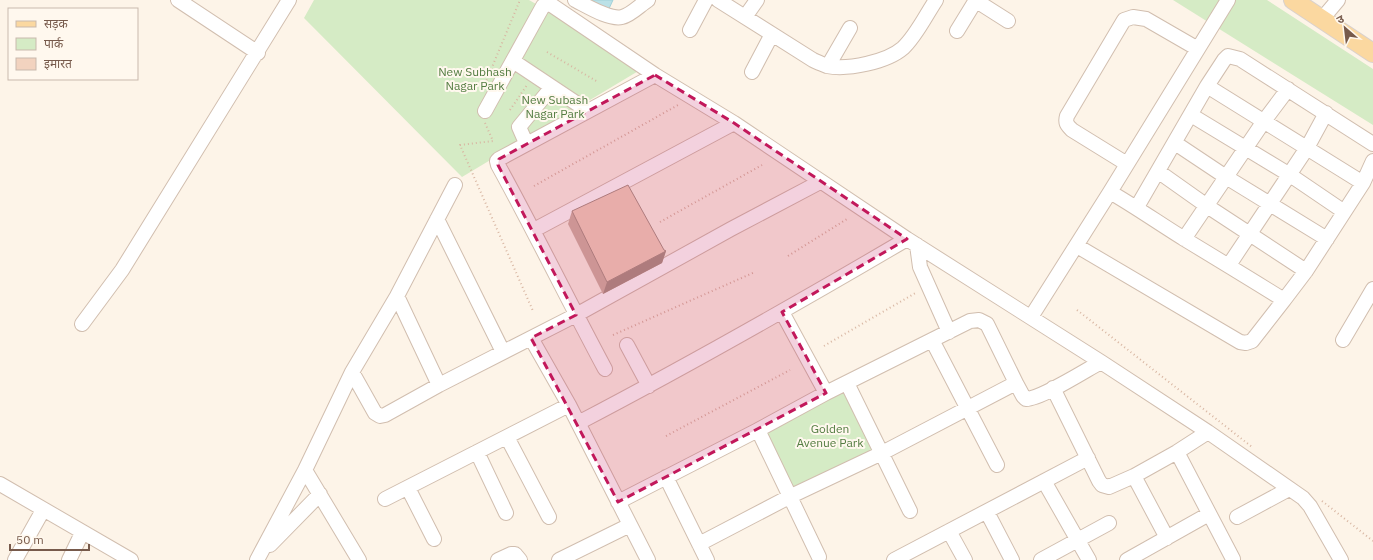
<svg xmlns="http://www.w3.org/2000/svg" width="1373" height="560" font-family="'IBM Plex Sans','Noto Sans Devanagari',sans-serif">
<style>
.green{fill:#d5ebc5}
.water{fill:#bbe1e7;stroke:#a2d1d9}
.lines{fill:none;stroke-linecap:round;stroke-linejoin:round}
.minor-casing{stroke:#d1beaf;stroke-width:16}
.major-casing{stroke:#d9d1cd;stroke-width:20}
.path{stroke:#d8b6a2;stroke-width:2;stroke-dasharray:1 3;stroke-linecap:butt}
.minor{stroke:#fff;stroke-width:14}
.major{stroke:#fbd8a0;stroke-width:18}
.wall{fill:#d0b5a4}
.shaded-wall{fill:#a99486}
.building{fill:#f2d3bf;stroke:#a99486}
.marked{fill:#c2185b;fill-opacity:0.2;stroke:#c2185b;stroke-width:3;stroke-dasharray:8 5;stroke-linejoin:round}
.labels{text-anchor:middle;stroke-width:4;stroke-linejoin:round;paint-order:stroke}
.park-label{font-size:12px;fill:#547d42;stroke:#fff8ee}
</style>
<rect width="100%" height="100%" fill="#fdf4e8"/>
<path class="green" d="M314,0H529L645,67L580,106L584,109L524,140L462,177L304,18Z
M1173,0H1267L1373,69V125Z
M847,385L880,451L794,494L759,431Z"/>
<path class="water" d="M574,0H613L606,15Z"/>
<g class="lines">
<defs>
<path id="minor" d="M178,0L258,53
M575,0C587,6 609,20 622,17C631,15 640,5 648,0
M718,0L813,60C817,62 822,64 827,66C848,70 887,62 903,48C916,36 926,15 936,0
M975,0L1008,21
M745,17L757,0
M1322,19L1338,0
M690,30L706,0
M957,31L976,0
M513,61L588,111
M828,66L850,28
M752,72L772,34
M1207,86L1224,60L1228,56L1240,59L1373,144
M485,111L543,6L550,4L655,75L734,123L907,239L1101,362L1208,432L1303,498L1310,506L1341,560
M1191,115L1290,175L1343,211
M526,143L519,127L552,87
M1175,143L1226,177L1327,239
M1127,164L1072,130C1067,125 1065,123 1067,116L1124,20L1133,17L1146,19L1198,49
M1159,172L1207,206L1306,271
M1110,192C1136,207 1160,224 1186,240C1219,260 1252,280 1284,300L1306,271L1363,183L1373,161
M1137,207L1207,86L1363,183
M437,219L503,352
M534,230L734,123
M1184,239L1264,121L1288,89
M917,245L920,267L949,332
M1077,246L1240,342L1246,343L1252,341L1284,300
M1229,265L1307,148L1326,113
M397,296L439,385
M782,312L826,393
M1031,317L1110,192L1228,0
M82,324L122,270L289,0
M531,338L569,405L648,560
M932,340L997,465
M1343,340L1373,289
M627,345L649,386
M605,369C569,302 535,232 498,165L497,161L499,159L655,75
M352,372L375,413L380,416L385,415L439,385L576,315L731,229L820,182
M847,383L910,511
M1053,388L1099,481L1102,485L1109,487L1134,476
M578,423C689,365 798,303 907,239
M758,430L819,557
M507,437L549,517
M477,452L506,513
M1177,452L1233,559
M305,470L359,560
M666,477L707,560
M1044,481L1089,560
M0,484L131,560
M408,488L434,539
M385,499L569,405
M618,502L758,430L826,393L970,321L979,320L987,324L1016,383L1023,396L1026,399C1041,399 1086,370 1101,362
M987,512L1012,560
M1237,517L1289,489
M949,531L965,560
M1167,538L1134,476L1177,452L1208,432
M699,544L789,497L882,453L1016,383
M270,545L320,494
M15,560L43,510
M69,560L82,533
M257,560L305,470L352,372L397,296L455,185
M498,560L511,554H515L520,560
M559,560L630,525
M894,560L1088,458
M1041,560L1109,523
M1127,560L1209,514"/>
<path id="major" d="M1293,0L1373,53"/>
</defs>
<use href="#minor" class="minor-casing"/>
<use href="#major" class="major-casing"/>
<path class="path" d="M547,52L598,82
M485,84L520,0
M510,110L527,85
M485,123L493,141L460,145L533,311
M534,186L678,105
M660,222L762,165
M788,256L847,219
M1077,310L1252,447
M613,335L755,272
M824,346L917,292
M666,436L790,370
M1322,501L1373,541"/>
<use href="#minor" class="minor"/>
<use href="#major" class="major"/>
</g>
<path class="wall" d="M572,211L666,251L662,263L603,294L568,224Z"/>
<path class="shaded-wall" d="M666,251L662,263L603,294L607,282Z"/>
<path class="building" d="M628,185L664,250L666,251L607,282L572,211Z"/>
<path class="marked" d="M655,75L734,123L907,239L782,312L826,393L618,502L531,338L576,315L498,165L499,159Z"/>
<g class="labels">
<g class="park-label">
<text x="475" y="76">New Subhash<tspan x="475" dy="14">Nagar Park</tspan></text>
<text x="555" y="104">New Subash<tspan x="555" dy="14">Nagar Park</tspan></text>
<text x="830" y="433">Golden<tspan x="830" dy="14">Avenue Park</tspan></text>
</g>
</g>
<rect x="8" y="8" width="130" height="72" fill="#fff8ee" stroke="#c9b9ad"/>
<rect x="16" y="21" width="20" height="6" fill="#fbd8a0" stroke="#c9b9ad"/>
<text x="44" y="28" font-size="12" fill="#775a4b">सड़क</text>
<rect x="16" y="38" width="20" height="12" fill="#d5ebc5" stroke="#c9b9ad"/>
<text x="44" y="48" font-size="12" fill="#775a4b">पार्क</text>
<rect x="16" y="58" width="20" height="12" fill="#f2d3bf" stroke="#c9b9ad"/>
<text x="44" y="68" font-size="12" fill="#775a4b">इमारत</text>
<g transform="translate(1345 28) rotate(332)" stroke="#fff8ee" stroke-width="3" paint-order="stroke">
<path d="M0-3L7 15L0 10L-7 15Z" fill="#775a4b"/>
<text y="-6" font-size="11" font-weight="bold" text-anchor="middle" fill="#775a4b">उ</text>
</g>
<path d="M10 544v6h79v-6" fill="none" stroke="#775a4b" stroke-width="2"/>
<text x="16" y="544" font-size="12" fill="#775a4b" stroke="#fff8ee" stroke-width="3" paint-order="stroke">50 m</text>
</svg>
